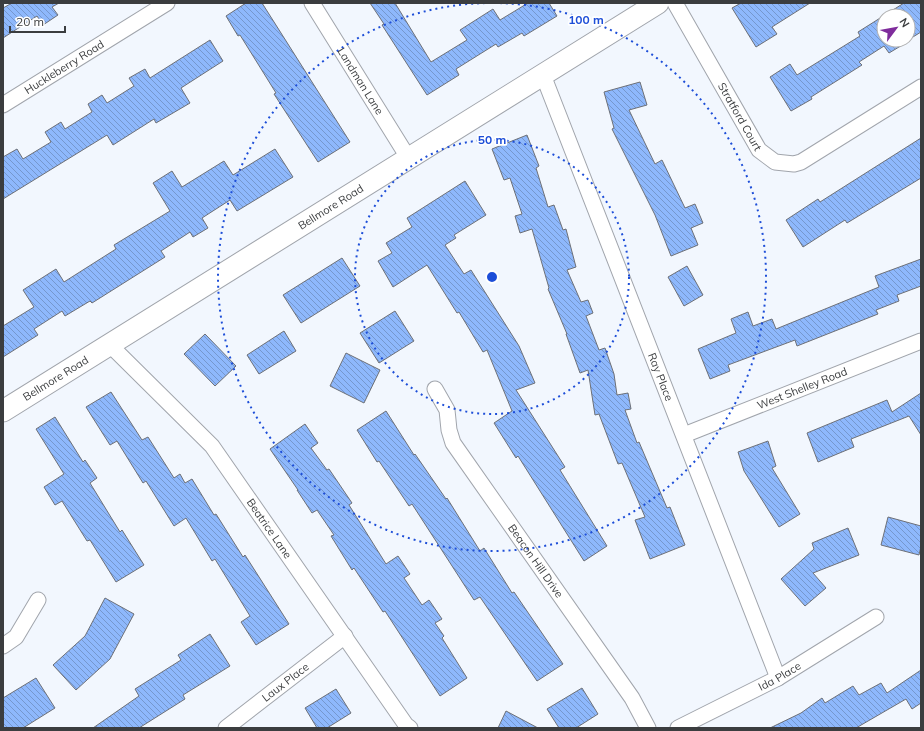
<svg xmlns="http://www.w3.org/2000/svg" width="924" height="731" font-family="Mulish,sans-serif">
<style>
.building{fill:url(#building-back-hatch);stroke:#6d7077}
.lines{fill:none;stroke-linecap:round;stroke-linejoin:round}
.minor-casing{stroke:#a1a5ac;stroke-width:17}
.secondary-casing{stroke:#a1a5ac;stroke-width:23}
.minor{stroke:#fff;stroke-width:15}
.secondary{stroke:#fff;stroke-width:21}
.ring{fill:none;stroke:#1d4ed8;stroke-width:2;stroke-dasharray:2 4}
.labels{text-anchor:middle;stroke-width:3.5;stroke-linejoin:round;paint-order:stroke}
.street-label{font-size:11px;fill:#3b3d3f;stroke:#fff}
.centre{fill:#1d4ed8;stroke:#fff;stroke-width:2}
.ring-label{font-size:12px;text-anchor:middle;font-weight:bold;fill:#1d4ed8;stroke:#fff;stroke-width:3.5;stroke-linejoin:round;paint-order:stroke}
</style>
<defs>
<pattern id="building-back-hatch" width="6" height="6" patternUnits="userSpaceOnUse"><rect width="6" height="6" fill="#8eb8fc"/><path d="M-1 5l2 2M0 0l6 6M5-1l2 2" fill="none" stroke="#7597cd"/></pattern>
</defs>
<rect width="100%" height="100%" fill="#f2f7fe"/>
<path class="building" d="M12,3H59L52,7L58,15L43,25L37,16L3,38V8Z
M246,3H262L350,142L318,162L274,94L276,93L240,35L238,36L226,16Z
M370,3H395L431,62L467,40L460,30L493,9L500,20L528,3H549L557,16L524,36L522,33L498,47L496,44L456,69L459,75L427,95L382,25L384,24Z
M741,3H810L772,27L777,34L756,47L732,8Z
M904,3H921V32L908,40V16H884V40L909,41L889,53L884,46L859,62L862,65L811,97L812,99L791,111L770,77L790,64L797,75L860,36L858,32Z
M210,40L223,61L181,88L190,103L156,123L154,119L113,145L107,135L3,199V157L17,149L23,159L51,142L45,132L61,122L65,129L92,112L88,104L102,95L107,103L134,86L129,78L145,69L150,78Z
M640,82L647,105L629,110L655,164L662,160L685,208L695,204L703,223L691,228L698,245L671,256L655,215L612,129L614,128L604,92Z
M527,135L539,166L536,168L548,207L554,205L563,230L566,229L576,267L567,270L581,302L588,300L593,313L586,316L599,350L605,348L614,374L617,395L628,393L631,409L625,410L637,443L639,442L667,508L670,507L685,545L650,559L635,520L645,517L622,463L618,464L599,414L595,415L588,370L580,373L566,334H567L548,289L549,288L532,229L520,233L515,216L522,214L510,178L504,180L492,149Z
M921,138V178L847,223L845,220L803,247L786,220L818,199L820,202Z
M275,149L293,177L237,211L230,200L202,218L208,228L193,237L190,232L161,251L165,257L92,303L90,301L65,316L62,311L34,329L38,335L3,357V326L34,307L23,290L56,269L64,282L116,249L114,245L170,211L153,183L172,171L182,187L224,161L233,175Z
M465,181L486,215L454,235L456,238L445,245L464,274L471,270L519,346L535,383L516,390L565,467L560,470L607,546L584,561L518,456L516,458L494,423L512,411L487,350L483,352L459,312L457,313L427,265L393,287L378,261L392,253L386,243L412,227L407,218Z
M342,258L360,286L301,323L283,295Z
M921,259V286L897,295L899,301L876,310L878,314L797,346L795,340L728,365L730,371L710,379L698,349L736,333L731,319L748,312L753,326L772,319L776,329L879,287L875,276Z
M687,266L703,295L684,306L668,277Z
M395,311L414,341L379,363L360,333Z
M284,331L296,351L259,374L247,355Z
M205,334L236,366L215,386L184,354Z
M346,353L380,370L364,403L330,386Z
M111,392L142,440L148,437L174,478L180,474L185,483L192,479L214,515L216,514L243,557L245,555L289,624L256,645L241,622L250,616L215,559L212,561L186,518L174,526L146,481L143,483L117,441L110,445L86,407Z
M921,393V435L909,416L851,439L854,447L818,462L807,433L887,400L892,412Z
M386,411L414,455L415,454L446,499L447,498L480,551L484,548L512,593L514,592L563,664L537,681L480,597L474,600L412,504L409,506L379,461L377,462L357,430Z
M55,417L83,462L85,460L97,478L90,483L120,532L122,530L144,565L116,582L90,540L87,541L62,501L55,505L44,487L64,474L36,429Z
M305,424L318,443L311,448L327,470L329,469L352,503L349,505L386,564L398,556L410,574L404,578L422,605L429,600L442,619L435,623L444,636L442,638L467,678L440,696L385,611L383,612L354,568L352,570L331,536L334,535L317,510L312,513L297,490H298L270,449Z
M768,441L776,466L772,468L800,514L779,527L744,471L738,452Z
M888,517L921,526V546L919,555L881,545Z
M848,528L859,555L813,573L826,588L805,606L781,579L814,549L812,543Z
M105,598L134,614L110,659L76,690L53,665L85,636Z
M210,634L230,666L183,695L185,699L139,728H93L139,696L135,689L181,660L178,655Z
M921,670V703L912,709L906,699L856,728H770L801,713L822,698L825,703L853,686L859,695L881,683L887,693Z
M36,678L55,708L23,728H3V698Z
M582,688L598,714L576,728H559L547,709Z
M336,689L351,713L327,728H317L305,708Z
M506,711L538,728H498Z"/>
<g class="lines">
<defs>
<g id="minor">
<path id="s1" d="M312,3L409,159"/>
<path id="s2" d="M675,3L759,150L775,162L794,164L801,162L921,87"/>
<path id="s3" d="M543,75L778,678"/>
<path id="s4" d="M3,105L167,3"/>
<path id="s5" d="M110,345L212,446L406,725L410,728"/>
<path id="s6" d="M435,389L447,410L449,430L453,443L632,698L648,728"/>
<path id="s7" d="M684,435L921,341"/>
<path d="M3,646L16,637L38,600"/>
<path id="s8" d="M226,728L345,636"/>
<path id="s9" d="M678,728L778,678L876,617"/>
</g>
<g id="secondary">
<path id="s10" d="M3,411L658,3"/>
</g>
</defs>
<use href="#minor" class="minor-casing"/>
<use href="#secondary" class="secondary-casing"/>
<use href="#minor" class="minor"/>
<use href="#secondary" class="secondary"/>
</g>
<g class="ring">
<circle cx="492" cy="277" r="137"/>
<path d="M494 3A274 274 0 1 1 490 3"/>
</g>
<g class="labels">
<g class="street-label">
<text dy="4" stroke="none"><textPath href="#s4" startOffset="72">Huckleberry Road</textPath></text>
<text dy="4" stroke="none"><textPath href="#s1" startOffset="92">Landman Lane</textPath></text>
<text dy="4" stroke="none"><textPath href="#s2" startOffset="131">Stratford Court</textPath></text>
<text dy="4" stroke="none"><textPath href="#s10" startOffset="386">Bellmore Road</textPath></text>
<text dy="4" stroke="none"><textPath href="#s3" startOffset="324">Ray Place</textPath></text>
<text dy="4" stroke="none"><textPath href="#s10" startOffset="62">Bellmore Road</textPath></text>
<text dy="4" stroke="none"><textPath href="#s7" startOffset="127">West Shelley Road</textPath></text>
<text dy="4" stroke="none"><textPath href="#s5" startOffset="244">Beatrice Lane</textPath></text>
<text dy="4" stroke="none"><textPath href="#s6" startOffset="202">Beacon Hill Drive</textPath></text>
<text dy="4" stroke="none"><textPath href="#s9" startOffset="114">Ida Place</textPath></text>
<text dy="4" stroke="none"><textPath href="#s8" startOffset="75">Laux Place</textPath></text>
</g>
</g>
<circle cx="492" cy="277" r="6" class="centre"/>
<g class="ring-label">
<text x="586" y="24">100 m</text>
<text x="492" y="144">50 m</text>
</g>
<rect width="924" height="731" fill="none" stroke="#3b3d3f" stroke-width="8"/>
<g transform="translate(896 28) rotate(58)"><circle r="19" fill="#ffffff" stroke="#b1b1b2"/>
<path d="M0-3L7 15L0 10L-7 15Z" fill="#7f2c9c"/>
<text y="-6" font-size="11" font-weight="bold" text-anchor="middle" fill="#3b3d3f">N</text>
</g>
<path d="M10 26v6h55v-6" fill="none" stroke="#3b3d3f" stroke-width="2"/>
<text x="16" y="26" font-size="12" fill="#3b3d3f" stroke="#ffffff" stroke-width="3" paint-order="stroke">20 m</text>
</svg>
